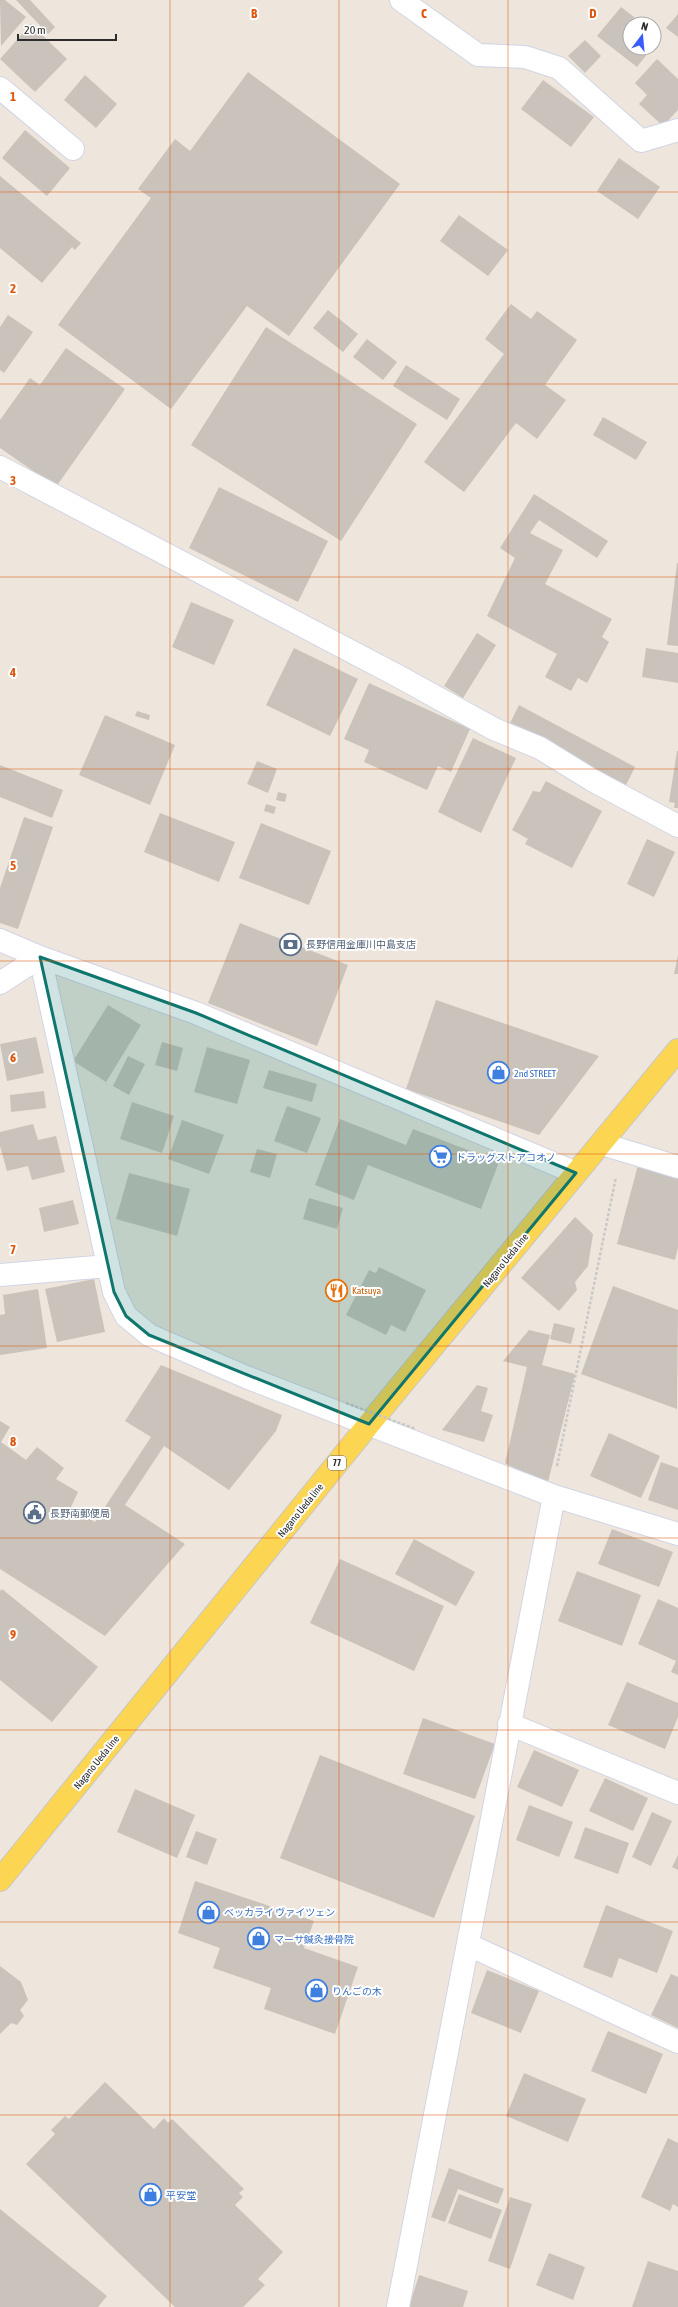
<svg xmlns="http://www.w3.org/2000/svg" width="678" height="2307" font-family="'Asap Condensed','Noto Sans JP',sans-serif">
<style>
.building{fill:#c9c3bb}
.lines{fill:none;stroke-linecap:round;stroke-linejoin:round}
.street-casing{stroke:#d1d4e5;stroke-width:24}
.primary-casing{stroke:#c8c8c8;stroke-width:24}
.path{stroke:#c8c8c8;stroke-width:2.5;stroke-dasharray:3 2;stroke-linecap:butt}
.street{stroke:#fff;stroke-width:22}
.primary{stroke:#fcd552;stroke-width:22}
.path-bridge{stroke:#c8c8c8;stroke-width:2.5;stroke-dasharray:3 2;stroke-linecap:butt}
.marked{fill:#0f766e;fill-opacity:0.2;stroke:#0f766e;stroke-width:3;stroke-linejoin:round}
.grid{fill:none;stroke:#df570e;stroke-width:1;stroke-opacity:0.55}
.labels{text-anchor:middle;stroke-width:4;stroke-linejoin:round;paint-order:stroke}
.shield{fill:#fff;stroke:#6b6b6b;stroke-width:1}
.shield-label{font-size:9px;font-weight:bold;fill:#2b2b2b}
.service-label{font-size:10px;fill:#4e5e75;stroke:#fff;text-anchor:start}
.shop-label{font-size:10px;fill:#366cbe;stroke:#fff;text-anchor:start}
.street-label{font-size:10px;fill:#2b2b2b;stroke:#fff}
.food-label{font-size:10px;fill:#c56008;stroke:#fff;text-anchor:start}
.grid-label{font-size:13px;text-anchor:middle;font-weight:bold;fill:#df570e;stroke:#fff;stroke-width:4;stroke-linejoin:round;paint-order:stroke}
</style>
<rect width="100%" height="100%" fill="#eee6dc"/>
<path class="building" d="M0,0H5L26,17L1,46Z
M16,0H30L55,27L48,34Z
M621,7L643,24H630V48H652L637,67L597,36Z
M678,14V37L666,28Z
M31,24L67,59L35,92L0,59Z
M585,40L601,56L585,73L568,56Z
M657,59L678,79V110L663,126L639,104L647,95L635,83Z
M248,72L400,184L289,336L247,306L171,409L58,325L151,198L138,189L175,139L190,151Z
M85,75L117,104L96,128L64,100Z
M543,80L594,117L571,147L521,109Z
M25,130L70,168L47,196L2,158Z
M619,158L660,187L638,219L597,191Z
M0,176L81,243L75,250L72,247L42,283L0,248Z
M459,215L508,250L488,276L440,241Z
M511,304L531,319L537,311L577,340L545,385L566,400L537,439L516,423L464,492L424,462L504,354L485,339Z
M328,310L358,334L343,352L313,328Z
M8,315L33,332L4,373L0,370V327Z
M266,327L417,424L341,541L191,445Z
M367,339L397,362L383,380L353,357Z
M66,348L125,389L56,487L0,448V420L30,378L40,385Z
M406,365L460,399L447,420L393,386Z
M603,417L647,442L636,460L593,435Z
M219,487L328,541L298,602L189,548Z
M534,494L608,541L597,558L539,520L530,533L563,550L545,584L612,619L602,637L609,642L587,683L578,678L571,691L545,677L557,654L487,616L515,558L500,548Z
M677,563H678V646L667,645Z
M191,602L234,620L214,665L172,647Z
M477,633L496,645L463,698L444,686Z
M294,648L358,679L330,736L266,705Z
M646,648L678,653V683L642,677Z
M369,683L470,729L451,772L438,766L427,790L364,762L369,750L344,739Z
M519,705L635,767L625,787L509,725Z
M137,711L150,715L149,720L135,716Z
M105,715L175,745L150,805L79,775Z
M473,738L516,758L481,833L438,812Z
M677,751H678V808H674L675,803L669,802Z
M257,761L277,769L268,793L247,784Z
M0,765L63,790L52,818L0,797Z
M546,781L602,811L572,868L525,844L528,839L512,830L533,791L540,792Z
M278,792L287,794L285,802L276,800Z
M266,804L276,807L274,814L264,811Z
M160,813L235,842L219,882L144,852Z
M24,817L53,827L18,929L0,923V888Z
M261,823L331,851L309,905L239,878Z
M647,839L675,852L654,897L627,884Z
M240,923L348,965L317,1046L208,1003Z
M678,955V974H674Z
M436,1000L599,1056L539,1135L406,1089Z
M108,1005L141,1025L106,1082L73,1061Z
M36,1037L44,1073L7,1081L0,1044Z
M162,1042L183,1048L177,1071L155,1065Z
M207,1047L250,1060L237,1104L194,1092Z
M128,1056L145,1064L129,1095L113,1086Z
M269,1070L317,1084L312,1102L263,1088Z
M44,1091L46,1108L11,1112L10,1095Z
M132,1102L174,1116L162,1153L120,1139Z
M287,1106L321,1118L307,1153L274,1141Z
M340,1119L406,1145L413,1129L499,1162L481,1209L368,1165L354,1200L315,1185Z
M182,1120L224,1135L209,1174L168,1159Z
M33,1124L38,1140L56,1136L65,1172L32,1180L28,1166L7,1171L0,1146V1132Z
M257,1149L277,1154L270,1178L250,1172Z
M638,1165L678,1177V1247L675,1260L617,1244Z
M129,1173L190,1189L177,1236L116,1219Z
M309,1198L343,1208L337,1229L303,1219Z
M73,1200L79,1224L44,1232L39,1208Z
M575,1217L593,1234L588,1266L575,1282L577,1290L559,1311L521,1278Z
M379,1267L426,1290L405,1332L391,1325L386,1335L346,1315L369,1270L376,1273Z
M94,1279L105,1332L57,1342L45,1289Z
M613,1286L678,1310L677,1409L581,1374Z
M38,1289L47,1348L0,1355V1315L5,1314L3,1295Z
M554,1323L575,1328L571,1344L550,1339Z
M529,1330L550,1335L542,1365L575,1374L547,1486L505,1463L527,1367L503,1361Z
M161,1365L282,1415L276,1431L229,1490L164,1446L125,1505L185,1544L105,1636L0,1569V1421L10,1427L1,1442L26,1460L37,1447L64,1468L56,1479L78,1492L71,1507L95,1522L151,1437L125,1421Z
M477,1385L488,1388L481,1411L493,1415L484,1442L442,1430Z
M609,1433L660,1456L641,1498L590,1476Z
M661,1462L678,1468V1510L648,1500Z
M612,1529L673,1552L659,1587L598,1564Z
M414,1539L475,1572L456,1606L395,1574Z
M340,1559L444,1606L414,1671L310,1623Z
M577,1571L641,1595L622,1646L558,1621Z
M2,1589L98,1667L52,1722L0,1680V1591Z
M658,1599L678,1608V1675L671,1672L676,1661L638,1644Z
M627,1682L678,1703V1717L665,1749L608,1725Z
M423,1718L495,1744L475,1799L403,1774Z
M534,1750L579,1770L562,1807L517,1787Z
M320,1755L475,1816L434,1918L280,1858Z
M605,1778L648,1798L633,1831L589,1811Z
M135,1789L195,1815L177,1858L117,1832Z
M529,1805L573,1822L559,1857L516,1840Z
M652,1812L672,1821L651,1866L632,1857Z
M585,1827L629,1843L618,1874L574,1858Z
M196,1831L217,1839L207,1865L186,1857Z
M678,1855V1870L672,1867Z
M195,1881L314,1921L304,1948L358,1967L335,2034L264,2009L271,1988L213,1968L220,1948L178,1933Z
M606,1905L673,1931L657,1973L619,1958L612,1978L583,1967Z
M0,1966L21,1982L28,2000L20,2010L24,2016L17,2025L11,2023L0,2034Z
M487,1970L539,1991L521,2033L471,2013Z
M671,1974L678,1977V2028L651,2015Z
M608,2031L663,2054L646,2094L591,2071Z
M524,2073L586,2099L568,2142L506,2116Z
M105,2082L154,2129L164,2118L168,2123L172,2119L244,2189L239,2193L243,2197L235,2205L283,2252L258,2279L265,2285L243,2307H175L26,2164L55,2134L51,2130L65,2116L69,2119Z
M668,2138L678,2143V2207L673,2204L670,2211L641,2197Z
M449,2168L504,2189L498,2204L458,2189L445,2222L431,2217Z
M459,2194L502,2210L491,2239L448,2223Z
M510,2197L532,2204L510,2269L488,2261Z
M0,2209L107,2296L98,2307H0Z
M549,2253L585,2267L573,2300L536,2285Z
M648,2261L678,2271V2307H632Z
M419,2275L468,2291L463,2307H409Z"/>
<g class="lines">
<defs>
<path id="street" d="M401,0L478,55L525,57L559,68L641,141L678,130
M0,88L73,149
M0,467L398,676L494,729L540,748L592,780L678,826
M0,940L40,957L196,1013L576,1173
M0,983L40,957L114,1292L126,1316L149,1335L246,1377L554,1496L398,2307
M602,1144L678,1167
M0,1275L108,1266
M554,1496L678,1534
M509,1724L678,1793
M469,1945L678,2042"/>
<path id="primary" d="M0,1880L369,1424L678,1050"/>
</defs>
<use href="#street" class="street-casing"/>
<use href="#primary" class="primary-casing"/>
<path class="path" d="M557,1466L616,1177"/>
<use href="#street" class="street"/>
<use href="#primary" class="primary"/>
<path class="path-bridge" d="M346,1403L416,1429"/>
</g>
<path class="marked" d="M40,957L196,1013L576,1173L369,1424L149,1335L126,1316L114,1292Z"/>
<path class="grid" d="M170,0V2307M339,0V2307M508,0V2307M0,192H678M0,384H678M0,577H678M0,769H678M0,961H678M0,1154H678M0,1346H678M0,1538H678M0,1730H678M0,1922H678M0,2115H678"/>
<defs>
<symbol id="bank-ring" viewBox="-11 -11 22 22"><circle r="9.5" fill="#fff" stroke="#5c6f8a" stroke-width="1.5"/><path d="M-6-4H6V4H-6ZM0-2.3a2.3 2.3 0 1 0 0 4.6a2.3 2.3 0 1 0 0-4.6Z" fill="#5c6f8a"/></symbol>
<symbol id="shop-ring" viewBox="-11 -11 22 22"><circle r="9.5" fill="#fff" stroke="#3f7fe0" stroke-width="1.5"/><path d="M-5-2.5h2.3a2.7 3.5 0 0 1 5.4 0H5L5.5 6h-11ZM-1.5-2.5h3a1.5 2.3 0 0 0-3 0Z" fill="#3f7fe0"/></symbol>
<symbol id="supermarket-ring" viewBox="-11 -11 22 22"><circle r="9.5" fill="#fff" stroke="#3f7fe0" stroke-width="1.5"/><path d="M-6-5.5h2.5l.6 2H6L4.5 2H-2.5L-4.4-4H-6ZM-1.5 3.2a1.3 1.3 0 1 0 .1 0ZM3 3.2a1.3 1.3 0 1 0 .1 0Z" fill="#3f7fe0"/></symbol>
<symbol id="restaurant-ring" viewBox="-11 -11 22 22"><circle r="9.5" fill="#fff" stroke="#e8710a" stroke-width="1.5"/><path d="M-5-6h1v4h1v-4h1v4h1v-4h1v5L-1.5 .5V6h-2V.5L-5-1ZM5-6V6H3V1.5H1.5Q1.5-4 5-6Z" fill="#e8710a"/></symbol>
<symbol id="civic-ring" viewBox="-11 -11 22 22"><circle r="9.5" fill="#fff" stroke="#5c6f8a" stroke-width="1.5"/><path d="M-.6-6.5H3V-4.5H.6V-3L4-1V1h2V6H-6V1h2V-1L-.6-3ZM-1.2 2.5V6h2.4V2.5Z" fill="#5c6f8a"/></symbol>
</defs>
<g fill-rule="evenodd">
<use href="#bank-ring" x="278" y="932" width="25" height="25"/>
<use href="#shop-ring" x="486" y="1060" width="25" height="25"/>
<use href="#supermarket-ring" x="428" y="1144" width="25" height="25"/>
<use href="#restaurant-ring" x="324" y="1278" width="25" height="25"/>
<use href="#civic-ring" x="22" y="1500" width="25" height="25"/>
<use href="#shop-ring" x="196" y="1900" width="25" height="25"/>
<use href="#shop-ring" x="246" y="1926" width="25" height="25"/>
<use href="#shop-ring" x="304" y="1978" width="25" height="25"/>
<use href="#shop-ring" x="138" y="2182" width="25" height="25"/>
</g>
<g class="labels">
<rect class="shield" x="328" y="1456" width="18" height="14" rx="3"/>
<g class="shield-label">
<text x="337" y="1466">77</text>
</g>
<g class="service-label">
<text x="306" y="948">長野信用金庫川中島支店</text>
<text x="50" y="1517">長野南郵便局</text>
</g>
<g class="shop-label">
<text x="514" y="1077">2nd STREET</text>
<text x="456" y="1161">ドラッグストアコオノ</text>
<text x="224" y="1916">ベッカライ ヴァイツェン</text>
<text x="274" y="1943">マーサ鍼灸接骨院</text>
<text x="332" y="1995">りんごの木</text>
<text x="166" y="2199">平安堂</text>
</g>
<g class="street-label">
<text transform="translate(505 1260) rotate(-51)" y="4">Nagano Ueda line</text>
<text transform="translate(300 1510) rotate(-51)" y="4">Nagano Ueda line</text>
<text transform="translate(96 1762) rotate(-51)" y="4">Nagano Ueda line</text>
</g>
<g class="food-label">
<text x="352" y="1294">Katsuya</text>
</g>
</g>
<g class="grid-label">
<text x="254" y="18">B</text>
<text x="424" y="18">C</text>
<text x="593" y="18">D</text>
<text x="13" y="101">1</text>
<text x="13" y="293">2</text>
<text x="13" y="485">3</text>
<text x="13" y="677">4</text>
<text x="13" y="870">5</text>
<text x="13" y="1062">6</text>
<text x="13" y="1254">7</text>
<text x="13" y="1446">8</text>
<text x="13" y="1639">9</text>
</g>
<g transform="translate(642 36) rotate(16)"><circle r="19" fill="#ffffff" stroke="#aaaaaa"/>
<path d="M0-3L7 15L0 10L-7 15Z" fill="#385cff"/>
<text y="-6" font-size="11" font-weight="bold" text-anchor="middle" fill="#2b2b2b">N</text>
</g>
<path d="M18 34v6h98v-6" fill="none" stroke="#2b2b2b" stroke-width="2"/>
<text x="24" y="34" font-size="12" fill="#2b2b2b" stroke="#ffffff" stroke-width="3" paint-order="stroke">20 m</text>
</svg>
